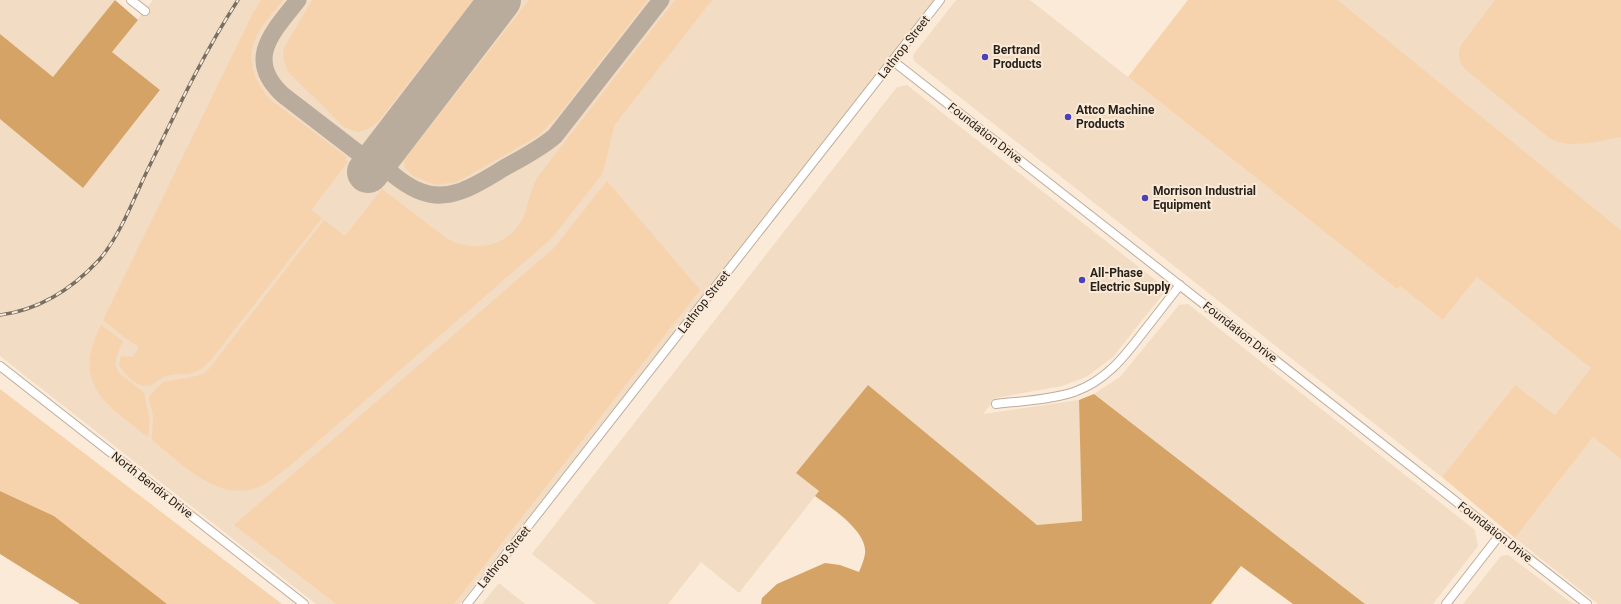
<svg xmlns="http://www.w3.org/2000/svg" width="1621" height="604" font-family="Roboto,sans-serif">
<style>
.built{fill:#f2dcc4}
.green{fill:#f6d3ac}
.forest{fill:#d6a366}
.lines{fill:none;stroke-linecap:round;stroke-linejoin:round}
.taxiway{stroke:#baac9c;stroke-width:17}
.runway{stroke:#baac9c;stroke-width:42}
.minor-casing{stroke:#bdad9a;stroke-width:10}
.minor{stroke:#fff;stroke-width:8}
.rail-casing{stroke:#786e62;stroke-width:3.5}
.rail{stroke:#fbead7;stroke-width:2;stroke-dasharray:6;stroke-linecap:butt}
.poi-dot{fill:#4b41b8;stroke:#fbead7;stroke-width:1.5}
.labels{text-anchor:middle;stroke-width:4;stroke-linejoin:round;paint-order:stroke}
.street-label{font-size:12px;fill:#28221b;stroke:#fbead7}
.poi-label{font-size:12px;font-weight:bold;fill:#28221b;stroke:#fbead7;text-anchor:start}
</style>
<rect width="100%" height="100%" fill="#fbead7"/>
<path class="built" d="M0,0H115L53,78L0,34Z
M153,0H935L460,604H316L0,356V119L83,188L160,91L112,52Z
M956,0H1030L1397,289L1400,286L1443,320L1477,277L1592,368L1555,415L1515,385L1442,477L914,61L913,55Z
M1338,0H1621V230L1537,162Z
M907,85L1163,286V294L1113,357L1086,377L1062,386L996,398L983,414L1079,400L1082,521L1037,525L868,385L797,473L819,491L739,593L701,562L668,604H596L532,554L897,87Z
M1188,304L1475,530L1478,546L1433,604H1365L1094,394L1120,377L1179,305Z
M1593,437L1621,459V604H1598L1515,538Z
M1508,555L1573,604H1463L1501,556Z
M499,583L525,604H482Z"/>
<path class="green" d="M261,0H283C275,11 264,22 257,35C245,59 254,82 271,100L347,157L345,160L348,162L311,210L322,218L210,361C190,382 181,369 162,378C155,382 153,387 145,386C135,385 124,374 119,365L121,356L133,357L139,347L125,338L103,320L253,13Z
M312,0H473L378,122L368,129L358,132L344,127L288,72L284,61L283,50Z
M529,0H648L557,117L538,136L457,182L435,185L413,176L405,168L404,160Z
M675,0H712L620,118L614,126L612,135L603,173L552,238L292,464C280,473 268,485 253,489C213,499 180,462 152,440L153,416L149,399L150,395L163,382L197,376L203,374L209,369L324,220L345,236L382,189L446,238C472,253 508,248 523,218C529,204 530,189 539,175Z
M1188,0H1338L1621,230V459L1593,437L1515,538L1442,477L1515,385L1555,415L1591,368L1477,277L1443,320L1400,286L1397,289L1128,77Z
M1495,0H1621V137C1598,141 1570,150 1549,138L1466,70C1459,62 1457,55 1461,45Z
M607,181L700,290L454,604H336L234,525L554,248Z
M101,325L123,341C106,376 122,372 144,393L150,421L148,437C105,404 71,384 101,325Z
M0,389L282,604H167L54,516L0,491Z"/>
<path class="forest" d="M115,0L138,20L112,52L160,90L83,188L0,119V34L53,77Z
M868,385L1037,525L1082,521L1079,400L1094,394L1365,604H1293L1241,566L1211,604H761L762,598L777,584L825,563L840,565L859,572C861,567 864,560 865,554C868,531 831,508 815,496L819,491L796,473Z
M0,491L54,516L167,604H80L0,554Z"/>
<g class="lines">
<path class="taxiway" d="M298,0C273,32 244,59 283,95L374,165
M377,161C390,172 405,186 422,192C433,196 446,196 458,192C474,187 489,177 504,168C522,158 540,149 555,136L661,0"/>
<path class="runway" d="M368,172L500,0"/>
<defs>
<path id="minor" d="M131,0L145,11
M893,61L1587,604
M0,366L304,604
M996,404C1021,401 1050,400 1074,392C1106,381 1124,357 1144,331C1156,316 1168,300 1180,285
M467,604L940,0
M1446,604L1499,536"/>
</defs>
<use href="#minor" class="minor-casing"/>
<use href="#minor" class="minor"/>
<defs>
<path id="rail" d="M0,315C39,310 73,288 99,260C120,236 134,198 148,169C176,112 203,54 238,0"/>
</defs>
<use href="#rail" class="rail-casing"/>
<use href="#rail" class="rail"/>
</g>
<g class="poi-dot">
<circle cx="985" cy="57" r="4"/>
<circle cx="1068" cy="117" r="4"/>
<circle cx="1145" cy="198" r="4"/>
<circle cx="1082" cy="280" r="4"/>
</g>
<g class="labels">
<g class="street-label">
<text transform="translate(904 47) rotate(-52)" y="4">Lathrop Street</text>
<text transform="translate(985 133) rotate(38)" y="4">Foundation Drive</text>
<text transform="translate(704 302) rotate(-52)" y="4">Lathrop Street</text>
<text transform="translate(1240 332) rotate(38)" y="4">Foundation Drive</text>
<text transform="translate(152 485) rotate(38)" y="4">North Bendix Drive</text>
<text transform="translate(1495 532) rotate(38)" y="4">Foundation Drive</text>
<text transform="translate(504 557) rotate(-51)" y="4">Lathrop Street</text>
</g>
<g class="poi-label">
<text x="993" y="54">Bertrand<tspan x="993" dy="14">Products</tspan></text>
<text x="1076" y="114">Attco Machine<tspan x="1076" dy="14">Products</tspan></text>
<text x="1153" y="195">Morrison Industrial<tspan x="1153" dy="14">Equipment</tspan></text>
<text x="1090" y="277">All-Phase<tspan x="1090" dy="14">Electric Supply</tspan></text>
</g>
</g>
</svg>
